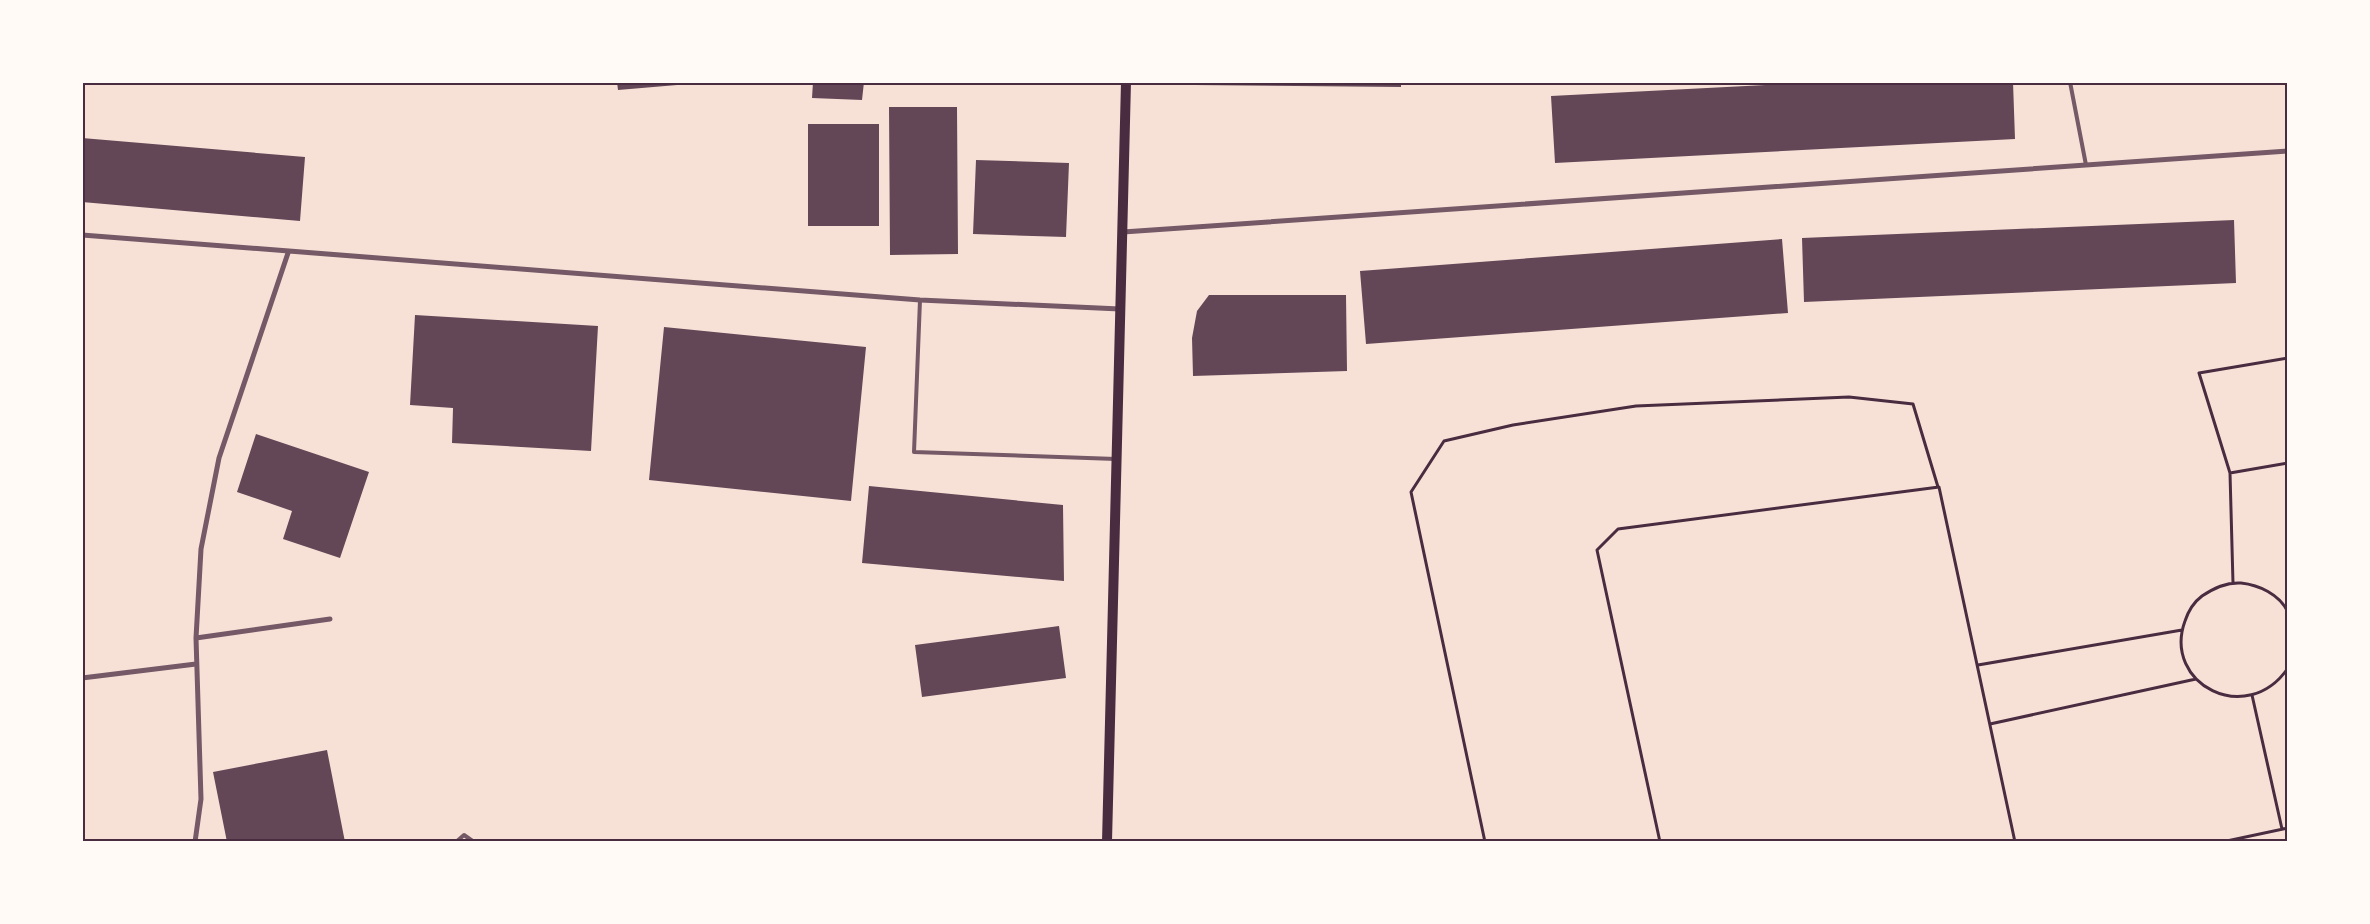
<svg xmlns="http://www.w3.org/2000/svg" width="2370" height="924" font-family="Jost,sans-serif">
<style>
.building{fill:#644757}
.lines{fill:none;stroke-linecap:round;stroke-linejoin:round}
.path{stroke:#4a2c40;stroke-width:3}
.service{stroke:#755966;stroke-width:4}
.minor{stroke:#755966;stroke-width:5}
.secondary{stroke:#4a2c40;stroke-width:10}
.neatline{fill:none;stroke:#4a2c40;stroke-width:2}
</style>
<rect width="100%" height="100%" fill="#f7e1d7"/>
<path class="building" d="M617,82H689V84L618,90Z
M813,82H864L862,100L812,98Z
M1194,82H1401V87L1194,85Z
M1822,82H2013L2015,139L1555,163L1551,96Z
M889,107H957L958,254L890,255Z
M808,124H879V226H808Z
M82,138L305,157L300,221L82,202Z
M976,160L1069,163L1066,237L973,234Z
M2234,220L2236,283L1804,302L1802,238Z
M1782,239L1788,313L1366,344L1360,271Z
M1209,295H1346L1347,371L1193,376L1192,338L1197,311Z
M415,315L598,326L591,451L452,443L453,408L410,405Z
M664,327L866,347L851,501L649,480Z
M256,434L369,472L340,558L283,539L292,511L237,492Z
M869,486L1063,505L1064,581L862,563Z
M1059,626L1066,678L922,697L915,645Z
M327,750L345,842H227L213,772Z"/>
<g class="lines">
<path class="path" d="M2230,473L2199,373L2288,358
M2233,583L2230,473L2288,463
M2288,612C2279,594 2259,585 2241,583C2226,582 2214,588 2202,596C2194,602 2188,612 2185,621C2162,684 2247,728 2288,668
M1978,665L2182,630
M2252,695L2282,829
M1990,724L2196,679
M1485,842L1411,492L1444,441L1513,425L1636,406L1849,397L1913,404L1938,487
M1660,842L1597,550L1618,529L1939,487L2015,842
M2222,842L2288,828"/>
<path class="service" d="M2070,82L2086,165
M920,300L914,452L1116,459
M456,842L464,835L474,842"/>
<path class="minor" d="M1123,232L2288,151
M82,235L920,300L1120,309
M196,638L330,619
M82,678L196,664
M195,842L201,799L196,638L201,549L219,458L288,253"/>
<path class="secondary" d="M1107,842L1126,82"/>
</g>
<rect width="2370" height="924" fill="none" stroke="#fffaf5" stroke-width="168"/>
<rect x="84" y="84" width="2202" height="756" class="neatline"/>
</svg>
